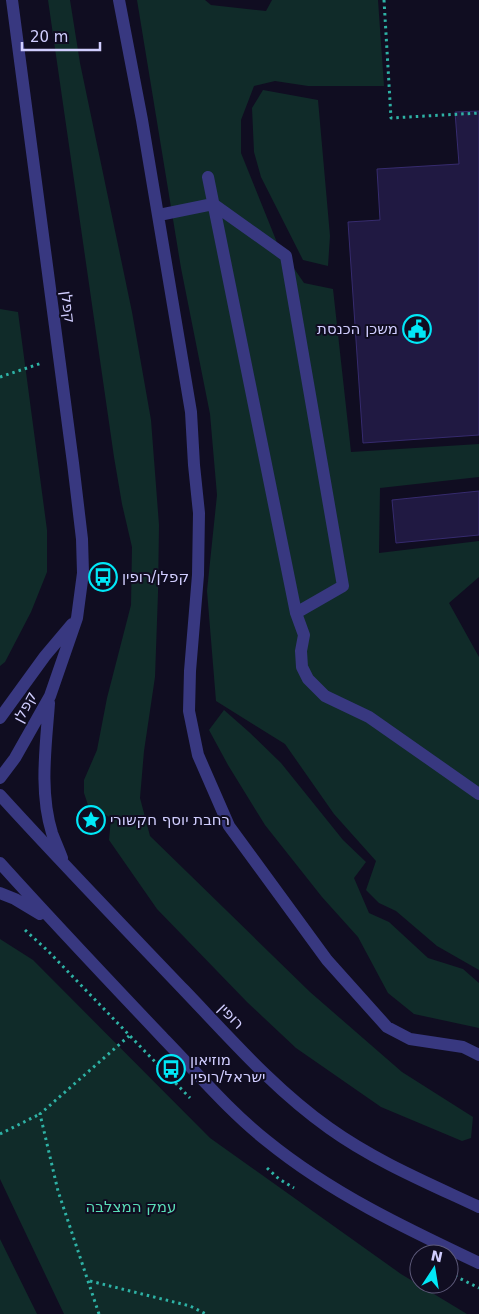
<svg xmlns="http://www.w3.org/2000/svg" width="479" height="1314" font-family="'DejaVu Sans',Heebo,sans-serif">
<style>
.green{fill:#102b29}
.building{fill:#201942;stroke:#362b6e}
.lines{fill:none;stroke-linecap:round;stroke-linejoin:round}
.path{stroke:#2eb2a5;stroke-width:3;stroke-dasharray:2.5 4;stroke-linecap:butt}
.service{stroke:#383880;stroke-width:12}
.tertiary{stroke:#383880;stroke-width:12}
.labels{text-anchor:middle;stroke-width:4;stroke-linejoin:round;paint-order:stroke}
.street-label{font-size:15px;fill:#d1ceff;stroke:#100d21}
.poi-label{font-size:15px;fill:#d1ceff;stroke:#100d21;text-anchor:start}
.park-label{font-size:15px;fill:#5adeb8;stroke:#100d21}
</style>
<rect width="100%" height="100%" fill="#100d21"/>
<path class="green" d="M48,0H70L80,63L132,312L151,420L159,525L158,593L155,677L144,751L140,798L150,836L310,992L402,1072L473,1117L471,1138L462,1141L381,1107L296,1048L247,1002L157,909L109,840L111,818L88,805L84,793V780L97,750L107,698L131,605L132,547L122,504L114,457Z
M137,0H205L211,5L266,11L272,0H378L384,86H308L275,81L254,86L241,120V153L278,245L304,283L333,289L351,452L479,444V477L380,488L379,553L479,541V577L449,603L479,657V970L437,946L396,911L379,903L366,890L376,861L334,814L285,744L216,701L207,591L217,495L210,414L181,268Z
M263,90L318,100L330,236L328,266L303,260L261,177L254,152L252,108Z
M0,309L18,312L47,530V572L31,612L5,662L0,666Z
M224,710L249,732L281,763L343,840L366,862L354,878L369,913L389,922L428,958L463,969L479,983V1028L414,1014L388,993L358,937L322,897L265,825L228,765L209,730Z
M0,939L33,960L210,1138L401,1274L467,1314H64L0,1179Z
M0,1239L37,1314H0Z"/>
<path class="building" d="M479,111V435L363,443L348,222L380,220L377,169L459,164L455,112Z
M479,491V535L396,543L392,500Z"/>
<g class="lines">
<path class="path" d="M384,0L391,118L479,113
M0,377L42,363
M25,930L48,951L190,1098
M0,1134L40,1114
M267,1168L279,1179L294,1188
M449,1273L479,1288
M90,1281L190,1306L206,1314
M99,1314L58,1191L40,1114L129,1036"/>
<path class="service" d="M119,0L142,120L191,412L194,465L199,513L198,575L190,671L189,711L198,755L229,826L327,960L387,1027L410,1039L463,1047L479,1055
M208,177L296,613L304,635L301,651L302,667L308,679L325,696L369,717L479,794
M159,215L213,204L286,256L343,586L296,613"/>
<path class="tertiary" d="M49,703C46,746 39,791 52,833C55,841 59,850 62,858
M0,718L45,656L72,624
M0,778L15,758L50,696L77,618L83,573L82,539L73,463L12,0
M0,795C60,861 122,925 184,990C230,1038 274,1089 329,1128C375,1161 428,1183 479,1207
M0,863C54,923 110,982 165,1040C198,1074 230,1112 267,1141C331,1193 405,1228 479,1263
M0,893L15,899L40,914"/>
</g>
<defs>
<symbol id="civic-ring" viewBox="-11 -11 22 22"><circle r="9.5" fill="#100d21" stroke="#01e8f7" stroke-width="1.5"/><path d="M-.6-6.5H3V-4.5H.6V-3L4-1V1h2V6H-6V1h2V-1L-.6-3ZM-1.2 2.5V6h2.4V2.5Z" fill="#01e8f7"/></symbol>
<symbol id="bus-ring" viewBox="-11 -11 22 22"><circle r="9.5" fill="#100d21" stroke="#01e8f7" stroke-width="1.5"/><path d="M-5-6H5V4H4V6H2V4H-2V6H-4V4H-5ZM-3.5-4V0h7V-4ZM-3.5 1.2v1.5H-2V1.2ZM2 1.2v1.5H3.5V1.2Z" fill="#01e8f7"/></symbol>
<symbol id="sight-ring" viewBox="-11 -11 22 22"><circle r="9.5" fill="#100d21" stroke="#01e8f7" stroke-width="1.5"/><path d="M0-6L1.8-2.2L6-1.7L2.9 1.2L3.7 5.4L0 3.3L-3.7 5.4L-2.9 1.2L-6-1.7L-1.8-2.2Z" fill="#01e8f7"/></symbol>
</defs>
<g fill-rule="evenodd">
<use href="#civic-ring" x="401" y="313" width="32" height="32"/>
<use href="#bus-ring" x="87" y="561" width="32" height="32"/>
<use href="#sight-ring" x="75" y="804" width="32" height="32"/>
<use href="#bus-ring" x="155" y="1053" width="32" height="32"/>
</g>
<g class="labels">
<g class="street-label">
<text transform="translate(68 307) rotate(83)" y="5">קפלן</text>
<text transform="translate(25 707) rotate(-62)" y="5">קפלן</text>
<text transform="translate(231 1016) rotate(46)" y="5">רופין</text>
</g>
<g class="poi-label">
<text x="398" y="334" text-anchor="end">משכן הכנסת</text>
<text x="122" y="582">קפלן/רופין</text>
<text x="110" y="825">רחבת יוסף חקשורי</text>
<text x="190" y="1065">מוזיאון<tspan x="190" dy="17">ישראל/רופין</tspan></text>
</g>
<g class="park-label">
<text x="131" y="1212">עמק המצלבה</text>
</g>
</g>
<g transform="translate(434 1269) rotate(12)"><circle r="24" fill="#100d21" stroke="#5d5a7a"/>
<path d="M0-4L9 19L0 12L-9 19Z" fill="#01e8f7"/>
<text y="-8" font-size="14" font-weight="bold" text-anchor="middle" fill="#d1ceff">N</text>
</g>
<path d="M22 42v8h78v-8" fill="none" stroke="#d1ceff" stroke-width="2.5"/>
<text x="30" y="42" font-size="15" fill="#d1ceff" stroke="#100d21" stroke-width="4" paint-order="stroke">20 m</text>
</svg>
